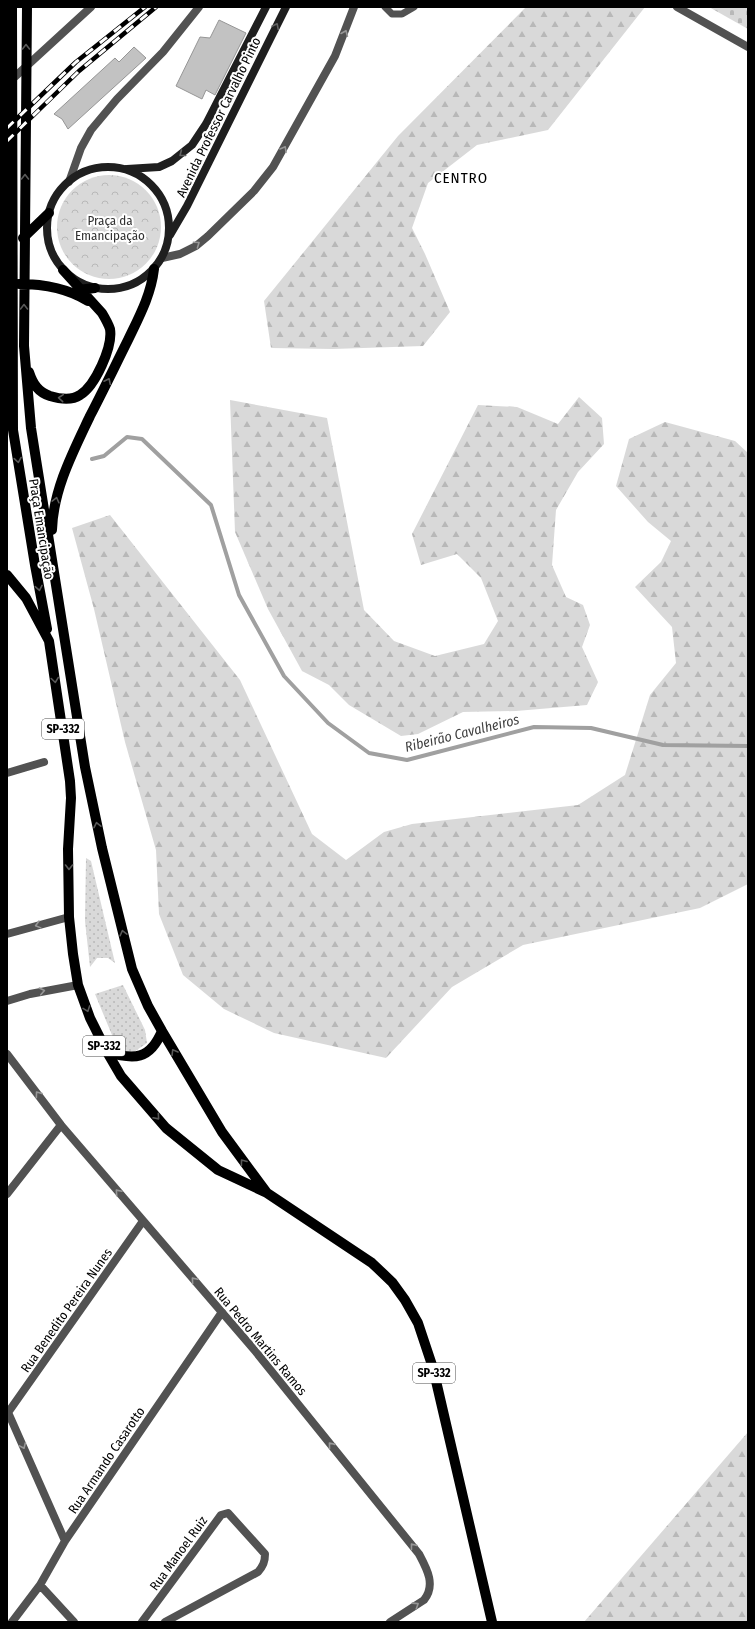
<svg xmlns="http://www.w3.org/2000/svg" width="755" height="1629" font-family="'Fira Sans Condensed',sans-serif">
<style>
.grass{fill:url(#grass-dots)}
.forest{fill:url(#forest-firs)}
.cemetery{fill:url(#cemetery-stones)}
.park{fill:url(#park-crowns)}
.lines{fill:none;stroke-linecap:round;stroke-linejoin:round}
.stream{stroke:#a0a0a0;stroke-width:4}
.building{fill:#c2c2c2;stroke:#969696}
.lane{stroke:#525252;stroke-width:7}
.street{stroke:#525252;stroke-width:8}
.secondary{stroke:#1f1f1f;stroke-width:8}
.primary{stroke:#000;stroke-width:10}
.rail-casing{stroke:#000;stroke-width:4.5}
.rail{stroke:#fff;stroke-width:3;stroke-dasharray:9;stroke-linecap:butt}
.oneway{stroke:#626262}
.oneway2{stroke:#979797}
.oneway3{stroke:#595959}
.labels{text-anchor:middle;stroke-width:4;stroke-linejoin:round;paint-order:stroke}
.shield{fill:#fff;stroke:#4c4c4c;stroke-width:1}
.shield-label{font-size:12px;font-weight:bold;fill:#000}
.street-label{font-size:13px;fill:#000;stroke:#fff}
.park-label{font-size:13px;fill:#303030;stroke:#fff}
.water-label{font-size:14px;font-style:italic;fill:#414141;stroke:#fff}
.quarter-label{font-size:15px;letter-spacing:1px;fill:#000;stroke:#fff}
</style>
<defs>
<pattern id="grass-dots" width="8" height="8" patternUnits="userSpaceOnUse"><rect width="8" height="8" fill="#d9d9d9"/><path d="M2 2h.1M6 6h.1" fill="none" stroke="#b8b8b8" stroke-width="1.8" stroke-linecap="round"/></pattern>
<pattern id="forest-firs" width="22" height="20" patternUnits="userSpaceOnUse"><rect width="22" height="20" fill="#d9d9d9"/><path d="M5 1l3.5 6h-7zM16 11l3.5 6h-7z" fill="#b8b8b8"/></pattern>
<pattern id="cemetery-stones" width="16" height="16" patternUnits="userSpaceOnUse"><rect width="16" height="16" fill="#d9d9d9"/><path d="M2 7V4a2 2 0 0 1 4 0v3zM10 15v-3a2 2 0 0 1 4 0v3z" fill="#b8b8b8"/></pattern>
<pattern id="park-crowns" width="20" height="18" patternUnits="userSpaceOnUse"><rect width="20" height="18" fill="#d9d9d9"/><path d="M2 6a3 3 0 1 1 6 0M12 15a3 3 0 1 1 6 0" fill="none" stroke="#b8b8b8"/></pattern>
</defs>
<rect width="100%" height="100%" fill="#fff"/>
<path class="grass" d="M86,858L91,861L115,963L108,958H97L90,967L85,921Z
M123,985L145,1030L147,1043L134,1052H125L112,1035L95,994Z"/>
<path class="forest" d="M526,7H645L548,130L477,145L428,183L412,228L425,254L450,312L423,346L333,349L271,348L264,301L398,136Z
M579,397L602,418L604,444L578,472L556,510L552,565L566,597L583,605L590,625L582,647L598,682L587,705L516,711L463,712L418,734L401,736L349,705L329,685L302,671L268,609L235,532L230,400L327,418L364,610L394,641L435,656L484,644L498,621L481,578L457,554L421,565L412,534L478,405L517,407L558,424Z
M665,422L735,441L748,453V884L700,908L523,945L452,987L386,1058L274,1033L224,1009L183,975L159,914L156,850L125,742L94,609L72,528L110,515L240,680L312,834L346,860L384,832L412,824L578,805L625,775L650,695L676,663L672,627L635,587L661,562L671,541L648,522L616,486L629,439Z
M748,1432V1622H584Z"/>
<path class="cemetery" d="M709,7H748V29Z"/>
<path class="park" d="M57 227a52 52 0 1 1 104 0a52 52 0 1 1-104 0Z"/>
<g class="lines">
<path class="stream" d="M92,459L104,456L127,437L142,439L211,505L239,595L284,676L328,723L369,753L407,760L534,727L591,728L663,745L748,746"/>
</g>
<path class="building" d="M219,20L246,33L215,95L206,90L202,99L176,86L200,37L210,38Z
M134,47L146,58L68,129L62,119L54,114L115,58L119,62Z"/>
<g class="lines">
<path class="lane" d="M385,7L392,14H402L414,7"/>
<path class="street" d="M677,7L748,47
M7,84L91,7
M69,182L81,148L91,130L117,99L163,52L199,7
M162,258L180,254L196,246L208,236L254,191L273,167L335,56L354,7
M7,773L44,762
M7,934L69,917
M7,1001L30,994L78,985
M7,1054L61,1125L256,1352L419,1554C427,1569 436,1585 424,1600L390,1622
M7,1194L61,1125
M7,1410L65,1541
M7,1414L143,1221
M40,1585L74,1622
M12,1622L40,1585L65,1541L222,1312
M142,1622L221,1515L228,1513L265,1554C265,1562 263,1566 258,1572L165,1622"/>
<path class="secondary" d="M47 228a61 61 0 1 1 122 0a61 61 0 1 1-122 0Z
M127,169L159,167L172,161L192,145L206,124L266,7
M170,235L187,206L286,7"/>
<path class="primary" d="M12,7L13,430L35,565L47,629
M27,7L24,346L31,428L85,767L102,848L132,969L148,1006L162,1031L222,1132L267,1193
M23,238L49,213
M19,284C43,284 67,288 88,301
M78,290L95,288
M29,372C33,384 38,392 50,396C60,399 71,401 80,395C95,386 113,347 110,329C108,323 105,318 102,313L63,270
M52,530C53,490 73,452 90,416C103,391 115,366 128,340C139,317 151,295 154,269
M7,575L26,598L49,641L70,781L71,798L68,849L69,917L73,954L78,985L90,1018L107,1052L121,1076L166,1128L218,1170L267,1193L372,1263L392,1282L405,1300L418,1323L433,1368L492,1622
M107,1052C134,1060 150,1060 162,1031"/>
<defs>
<path id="rail" d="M7,128L76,62L145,7
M7,141L79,71L156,7"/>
</defs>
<use href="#rail" class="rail-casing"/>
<use href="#rail" class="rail"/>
</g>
<defs><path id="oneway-chevron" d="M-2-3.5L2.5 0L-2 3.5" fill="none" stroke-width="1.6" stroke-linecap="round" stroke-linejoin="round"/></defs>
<g class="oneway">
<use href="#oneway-chevron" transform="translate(276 26) rotate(-63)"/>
<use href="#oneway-chevron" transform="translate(182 154) rotate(142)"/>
</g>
<g class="oneway2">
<use href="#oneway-chevron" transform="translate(345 33) rotate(-67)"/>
<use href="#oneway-chevron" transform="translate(284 149) rotate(-60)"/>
<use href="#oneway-chevron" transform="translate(197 244) rotate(-35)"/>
<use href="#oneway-chevron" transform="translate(38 925) rotate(165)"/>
<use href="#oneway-chevron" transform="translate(42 991) rotate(-12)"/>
<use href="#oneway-chevron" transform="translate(38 1094) rotate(-126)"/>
<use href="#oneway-chevron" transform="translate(118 1192) rotate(-131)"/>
<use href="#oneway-chevron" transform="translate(194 1280) rotate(-131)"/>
<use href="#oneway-chevron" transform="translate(331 1445) rotate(-129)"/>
<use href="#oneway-chevron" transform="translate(23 1446) rotate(66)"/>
<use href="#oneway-chevron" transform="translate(413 1546) rotate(-128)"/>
<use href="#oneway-chevron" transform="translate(416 1605) rotate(-33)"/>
</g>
<g class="oneway3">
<use href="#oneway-chevron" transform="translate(26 47) rotate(-90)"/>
<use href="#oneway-chevron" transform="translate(25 177) rotate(-90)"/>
<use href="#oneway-chevron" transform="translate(24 307) rotate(-90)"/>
<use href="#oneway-chevron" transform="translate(108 381) rotate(-64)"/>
<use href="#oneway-chevron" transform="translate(61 398) rotate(-175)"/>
<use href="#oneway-chevron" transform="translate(18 460) rotate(81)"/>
<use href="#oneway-chevron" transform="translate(56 500) rotate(-76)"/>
<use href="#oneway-chevron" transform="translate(39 588) rotate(79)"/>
<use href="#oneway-chevron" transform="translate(55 680) rotate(82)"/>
<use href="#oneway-chevron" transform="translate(97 825) rotate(-102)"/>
<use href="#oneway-chevron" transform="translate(69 867) rotate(90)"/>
<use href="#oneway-chevron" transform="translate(123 933) rotate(-104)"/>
<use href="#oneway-chevron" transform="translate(87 1009) rotate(70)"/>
<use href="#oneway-chevron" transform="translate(174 1052) rotate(-121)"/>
<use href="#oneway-chevron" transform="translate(157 1117) rotate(49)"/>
<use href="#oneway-chevron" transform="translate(243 1162) rotate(-127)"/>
</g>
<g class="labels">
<g class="shield">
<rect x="42" y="719" width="42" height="20" rx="3"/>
<rect x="83" y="1036" width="42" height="20" rx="3"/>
<rect x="413" y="1363" width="42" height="20" rx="3"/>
</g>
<g class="shield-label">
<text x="63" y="733">SP-332</text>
<text x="104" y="1050">SP-332</text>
<text x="434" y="1377">SP-332</text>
</g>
<g class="street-label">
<text transform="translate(218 117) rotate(-64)" y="5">Avenida Professor Carvalho Pinto</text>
<text transform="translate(42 529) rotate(81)" y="5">Praça Emancipação</text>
<text transform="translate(66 1310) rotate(-55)" y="5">Rua Benedito Pereira Nunes</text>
<text transform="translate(261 1341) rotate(50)" y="5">Rua Pedro Martins Ramos</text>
<text transform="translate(106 1460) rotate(-56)" y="5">Rua Armando Casarotto</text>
<text transform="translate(178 1553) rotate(-54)" y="5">Rua Manoel Ruiz</text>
</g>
<g class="park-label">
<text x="110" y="225">Praça da<tspan x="110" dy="15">Emancipação</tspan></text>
</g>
<g class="water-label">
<text transform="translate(462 733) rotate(-14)" y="5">Ribeirão Cavalheiros</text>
</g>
<g class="quarter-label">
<text x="461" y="183">CENTRO</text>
</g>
</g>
<rect width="755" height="1629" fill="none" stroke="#000000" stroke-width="16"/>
</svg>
